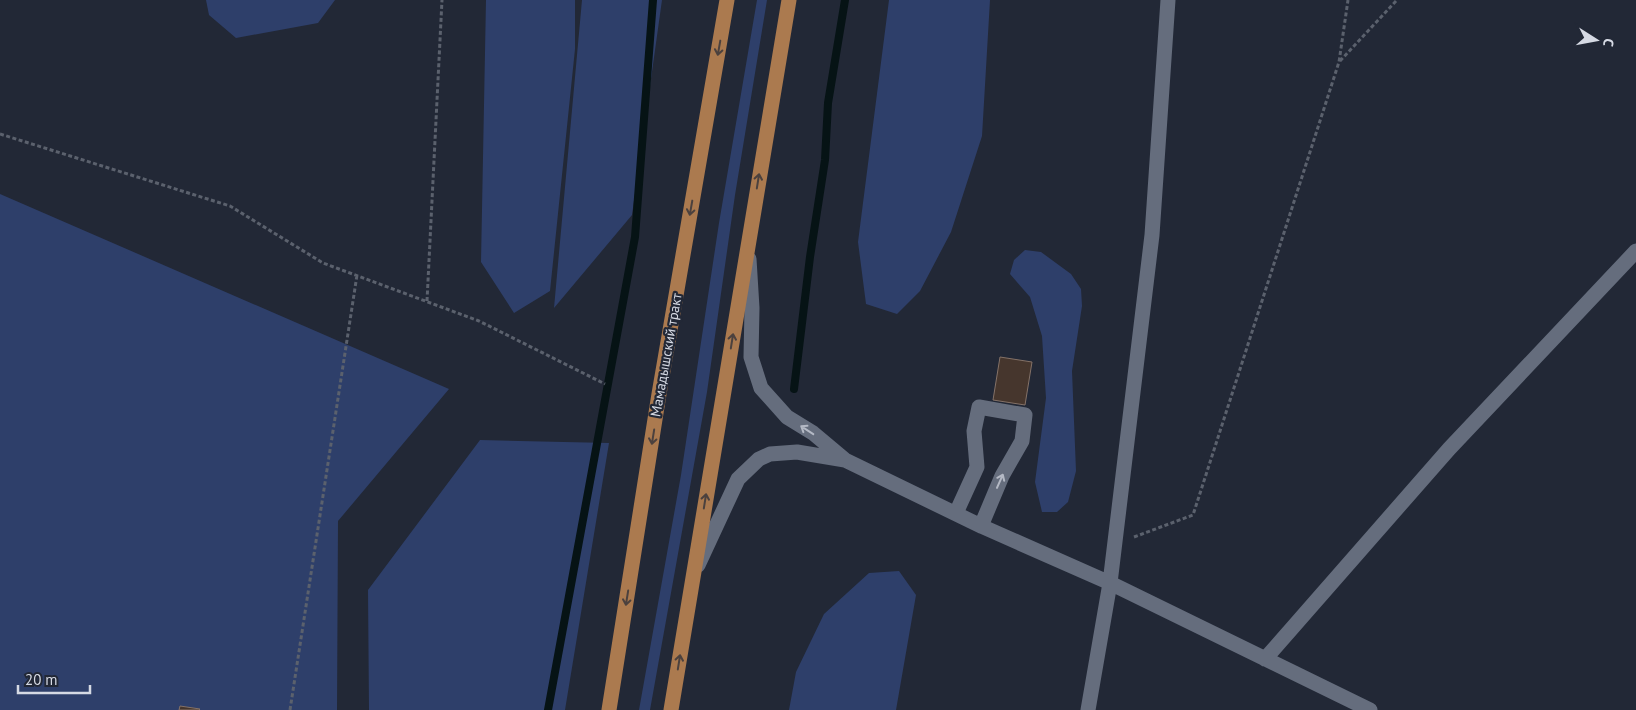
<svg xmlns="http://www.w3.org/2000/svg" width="1636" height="710" font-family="'PT Sans',sans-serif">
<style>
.green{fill:#2e3f6a}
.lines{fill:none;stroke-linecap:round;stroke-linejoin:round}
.stream{stroke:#061315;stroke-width:8}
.building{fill:#46362d;stroke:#847268}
.path{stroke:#5b616d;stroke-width:3;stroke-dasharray:4 2.5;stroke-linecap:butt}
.minor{stroke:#656d7d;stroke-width:15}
.major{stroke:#ab7a4f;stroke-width:15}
.oneway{stroke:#4b413e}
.oneway2{stroke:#b4b9c5}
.labels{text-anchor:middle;stroke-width:4.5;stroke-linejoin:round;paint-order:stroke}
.street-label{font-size:14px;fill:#d6dae4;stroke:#222836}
</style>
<rect width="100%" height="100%" fill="#222836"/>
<path class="green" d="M206,0H335L318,23L236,38L209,15Z
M486,0H575V49L550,291L514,313L481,262Z
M582,0H662L632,215L554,308Z
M757,0H767L735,195L707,392L650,710H639L681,475L719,223Z
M889,0H990L982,136L951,232L920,291L897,314L866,304L858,242Z
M0,194L449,389L338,521L337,710H0Z
M1025,250L1041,252L1071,274L1081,289L1082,306L1072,371L1076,471L1068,502L1057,512H1042L1035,482L1046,398L1042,336L1030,297L1010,274L1014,260Z
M480,440L609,443L565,710H369L368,590Z
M899,571L916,595L896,710H789L796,672L824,614L869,573Z"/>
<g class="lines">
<path class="stream" d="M794,389L810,257L825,160L828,103L845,0
M548,710L635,237L653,0"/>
</g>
<path class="building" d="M1000,357L1032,362L1025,405L993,400Z
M180,706L200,709L199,710H179Z"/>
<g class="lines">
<path class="path" d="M1340,61L1397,0
M0,134L230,206L323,263L479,321L605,384
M427,301L442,0
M1134,537L1193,515L1339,62L1348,0
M290,710L357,275"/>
<path class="minor" d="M749,259L752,308L751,357L761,388L787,417L813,433L844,459
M956,513L977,467L974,431L979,407L1025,415L1022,441L1002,476L981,526
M698,565L738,479L759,459L770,454L797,452L845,460L981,526L1110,583L1370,710
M1265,659L1449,449L1636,251
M1088,710L1110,583L1152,235L1168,0"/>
<path class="major" d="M609,710L659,394L727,0
M671,710L789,0"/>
</g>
<defs><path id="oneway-shaft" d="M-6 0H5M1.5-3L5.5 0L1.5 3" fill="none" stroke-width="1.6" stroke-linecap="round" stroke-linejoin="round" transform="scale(1.25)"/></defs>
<g class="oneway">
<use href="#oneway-shaft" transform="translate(719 48) rotate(100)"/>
<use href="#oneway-shaft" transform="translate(758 181) rotate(-81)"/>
<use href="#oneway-shaft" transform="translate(691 208) rotate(100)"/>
<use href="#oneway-shaft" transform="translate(732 341) rotate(-81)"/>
<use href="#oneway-shaft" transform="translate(653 437) rotate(99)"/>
<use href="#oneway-shaft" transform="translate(705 501) rotate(-81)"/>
<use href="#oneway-shaft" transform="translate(627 598) rotate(99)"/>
<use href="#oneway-shaft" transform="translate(679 662) rotate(-81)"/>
</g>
<g class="oneway2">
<use href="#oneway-shaft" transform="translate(807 430) rotate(-147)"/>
<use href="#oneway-shaft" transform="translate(1000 481) rotate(-66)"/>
</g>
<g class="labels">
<g class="street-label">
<text transform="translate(666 355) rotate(-80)" y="5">Мамадышский тракт</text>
</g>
</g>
<g transform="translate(1596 40) rotate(101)" stroke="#222836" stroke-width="4" paint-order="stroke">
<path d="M0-4L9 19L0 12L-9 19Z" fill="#d6dae4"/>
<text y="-8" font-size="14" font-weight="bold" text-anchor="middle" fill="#d6dae4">С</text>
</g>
<path d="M18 685v8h72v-8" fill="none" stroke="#d6dae4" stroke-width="2.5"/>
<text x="25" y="685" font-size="15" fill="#d6dae4" stroke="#222836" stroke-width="4" paint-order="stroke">20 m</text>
</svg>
